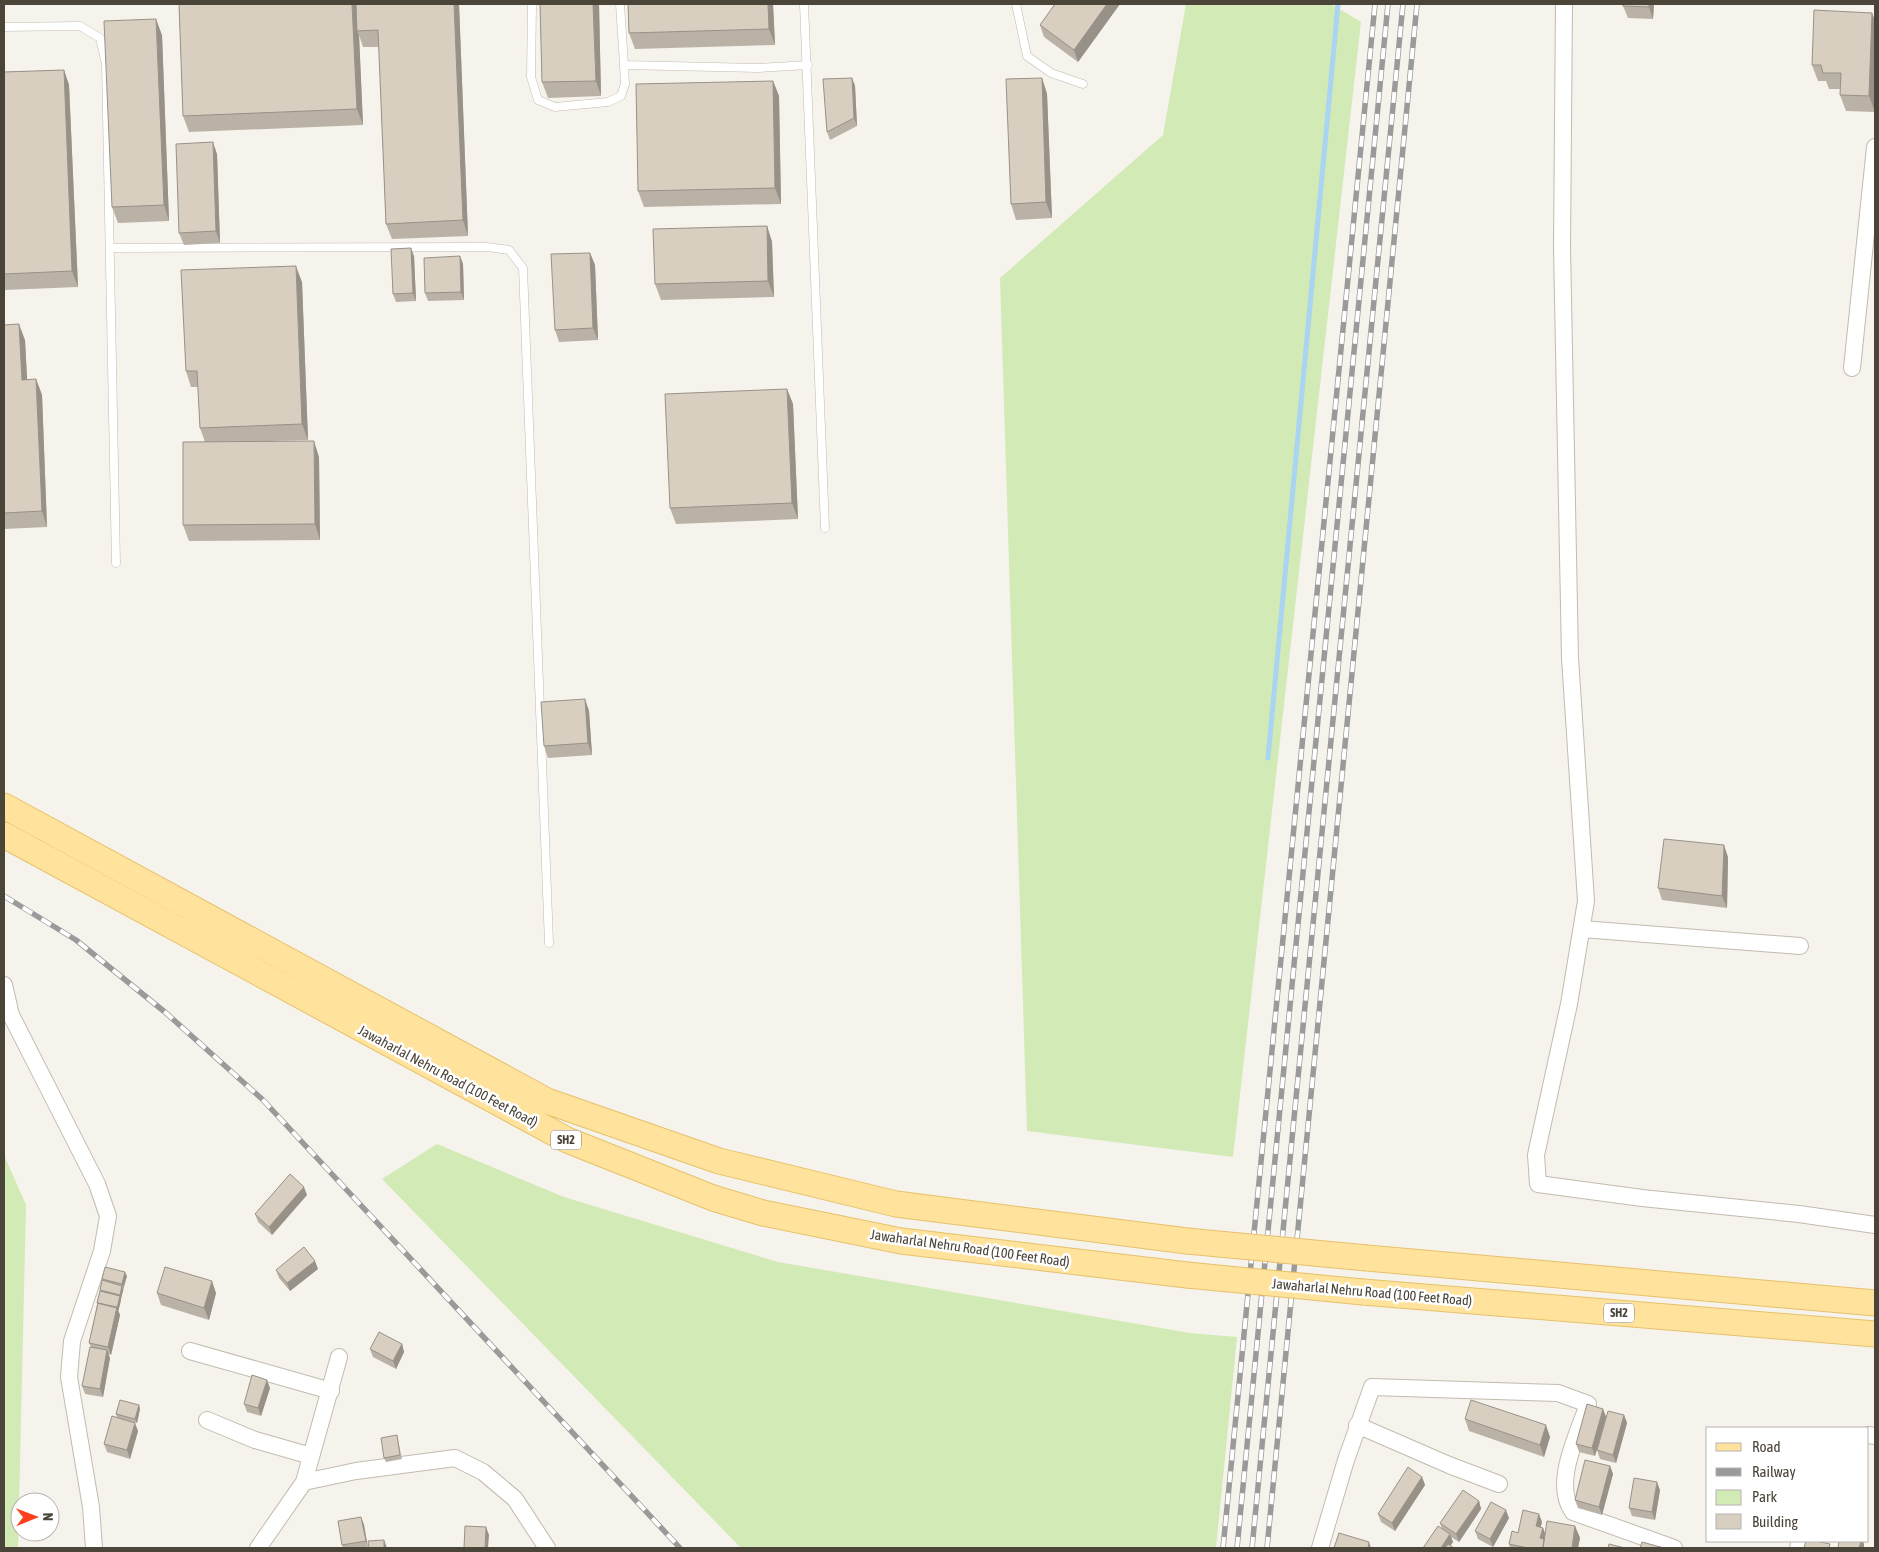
<svg xmlns="http://www.w3.org/2000/svg" width="1879" height="1552" font-family="'Asap Condensed',sans-serif">
<style>
.green{fill:#d2eab5}
.lines{fill:none;stroke-linecap:round;stroke-linejoin:round}
.stream{stroke:#a9d4f2;stroke-width:5}
.service-casing{stroke:#c2bbae;stroke-width:9}
.minor-casing{stroke:#c2bbae;stroke-width:18}
.primary-casing{stroke:#e6c16a;stroke-width:27}
.service{stroke:#fff;stroke-width:8}
.minor{stroke:#fff;stroke-width:16}
.primary{stroke:#ffe39c;stroke-width:25}
.rail-casing{stroke:#9a9a9a;stroke-width:5.5}
.rail{stroke:#fff;stroke-width:4;stroke-dasharray:11;stroke-linecap:butt}
.primary-bridge-casing{stroke:#e6c16a;stroke-width:27;stroke-linecap:butt}
.primary-bridge{stroke:#ffe39c;stroke-width:25}
.wall{fill:#bab2a6}
.shaded-wall{fill:#979187}
.building{fill:#d8cfc1;stroke:#979187}
.labels{text-anchor:middle;stroke-width:5;stroke-linejoin:round;paint-order:stroke}
.shield{fill:#fff;stroke:#817c74;stroke-width:1}
.shield-label{font-size:12px;font-weight:bold;fill:#4b4439}
.street-label{font-size:14px;fill:#4b4439;stroke:#fff}
</style>
<rect width="100%" height="100%" fill="#f6f3ec"/>
<path class="green" d="M1186,4H1331L1361,22L1233,1157L1027,1131L1000,278L1163,135Z
M437,1144L564,1197L778,1262L1190,1333L1237,1337L1216,1548H741L382,1179Z
M4,1155L26,1205L18,1548H4Z"/>
<g class="lines">
<path class="stream" d="M1268,758L1338,4"/>
<defs>
<path id="service" d="M532,4L531,77L538,100L555,107L608,102L621,96L625,84L624,65
M620,4L624,65L758,68L808,65
M804,4L825,528
M1016,4L1027,56L1051,73L1083,84
M4,27L80,26L100,38L106,64L116,563
M110,248L487,247L509,250L523,268L549,943"/>
<path id="minor" d="M1564,4L1562,247L1570,658L1586,901L1569,1004L1536,1155L1538,1184L1642,1198L1799,1214L1875,1225
M1852,368L1875,147
M1582,929L1800,946
M4,985L11,1015L97,1184L108,1216L102,1251L72,1341L69,1377L91,1507L94,1548
M190,1351L331,1391
M207,1420L255,1440L311,1456
M1357,1425L1449,1465L1499,1484
M1868,1435L1875,1436
M304,1482L339,1357
M258,1548L304,1482L356,1471L455,1458L483,1472L515,1499L547,1548
M1320,1548L1346,1460L1372,1387L1558,1393L1588,1404C1578,1434 1552,1484 1573,1512L1674,1548
M1798,1548L1800,1541"/>
<path id="primary" d="M4,806L547,1101L719,1161L896,1204L1187,1241
M4,835L567,1140L713,1198L763,1213L901,1241L1187,1275
M1367,1258L1875,1303
M1363,1292L1875,1334"/>
</defs>
<use href="#service" class="service-casing"/>
<use href="#minor" class="minor-casing"/>
<use href="#primary" class="primary-casing"/>
<use href="#service" class="service"/>
<use href="#minor" class="minor"/>
<use href="#primary" class="primary"/>
<defs>
<path id="rail" d="M4,896L76,940L166,1013L262,1099L680,1548
M1223,1548L1375,4
M1237,1548L1388,4
M1252,1548L1403,4
M1267,1548L1417,4"/>
</defs>
<use href="#rail" class="rail-casing"/>
<use href="#rail" class="rail"/>
<defs>
<path id="primary-bridge" d="M1187,1241L1367,1258
M1187,1275L1363,1292"/>
</defs>
<use href="#primary-bridge" class="primary-bridge-casing"/>
<use href="#primary-bridge" class="primary-bridge"/>
</g>
<path class="wall" d="M179,4H459L468,236L392,239L386,224L379,47H363L359,35L363,125L189,132L183,116Z
M540,4H599L601,96L548,98L542,82Z
M628,4H773L775,45L635,49L629,33Z
M1055,4H1120L1078,62L1044,37L1040,25Z
M1623,4H1654L1653,19L1628,18L1623,6Z
M1872,13L1875,21V112L1846,111L1840,95V89H1829L1826,81H1818L1812,65Z
M162,35L169,221L118,223L112,207Z
M64,70L69,85L78,287L4,290V72Z
M852,78L855,86L857,126L830,140L827,132Z
M1042,78L1047,94L1052,218L1016,220L1011,204Z
M773,81L779,96L781,204L644,207L638,191Z
M217,154L220,243L184,245L179,233Z
M767,226L772,242L774,297L661,300L655,284Z
M590,253L595,265L598,340L559,342L555,330Z
M414,256L416,301L396,302L393,294Z
M460,256L463,264L464,300L428,301L425,293Z
M302,282L308,440L270,441L319,457L320,540L189,541L183,525L205,442L200,428L198,387H191L186,371Z
M4,325L25,340L27,380L36,379L42,395L47,527L4,529Z
M787,389L793,404L798,519L676,524L670,508Z
M585,699L589,711L592,755L548,758L544,746Z
M1728,857L1727,908L1662,900L1658,888Z
M307,1195L272,1235L258,1222L255,1214Z
M318,1269L290,1291L279,1278L276,1270Z
M127,1276L121,1299V1300L118,1312L120,1315L111,1355L108,1354L110,1358L103,1397L85,1394L82,1386L91,1347L89,1343L97,1305V1303L102,1280V1279Z
M157,1293H216L209,1320L161,1305Z
M402,1344L404,1352L396,1369L373,1357L370,1349Z
M270,1388L261,1416L247,1412L244,1404Z
M139,1405L140,1409L137,1423L131,1422L138,1431L130,1459L107,1452L104,1444L117,1418L116,1414Z
M1603,1409L1606,1417L1624,1415L1627,1423L1616,1463L1600,1459L1597,1450L1605,1420L1595,1456L1579,1452L1576,1444Z
M1465,1419L1550,1437L1544,1457L1469,1431Z
M397,1435L402,1459L386,1462L384,1458Z
M1610,1466L1613,1474L1602,1515L1578,1508L1575,1500Z
M1422,1477L1425,1485L1395,1531L1381,1522L1378,1514Z
M1660,1490L1655,1520L1632,1516L1629,1508Z
M1479,1501L1481,1509L1459,1542L1451,1537L1453,1542L1450,1546L1423,1548L1442,1529L1440,1523Z
M361,1517L364,1525L368,1548H343L342,1545Z
M1509,1518L1493,1547L1478,1539L1475,1531Z
M1542,1522L1540,1527L1543,1528L1545,1534L1575,1526L1580,1538L1578,1548H1510L1509,1544Z"/>
<path class="shaded-wall" d="M352,4H358L357,31L359,35L363,125L357,109Z
M454,4H459L468,236L463,220Z
M593,4H599L601,96L596,81Z
M768,4H773L775,45L769,29Z
M1107,4H1120L1078,62L1074,50Z
M1649,4H1654L1653,19L1649,7Z
M1872,13L1875,21V112L1869,96Z
M156,19L162,35L169,221L164,205Z
M64,70L69,85L78,287L72,271Z
M852,78L855,86L857,126L854,118Z
M1042,78L1047,94L1052,218L1046,202Z
M773,81L779,96L781,204L775,188Z
M213,142L217,154L220,243L216,231Z
M767,226L772,242L774,297L768,281Z
M411,248L414,256L416,301L413,293Z
M590,253L595,265L598,340L593,328Z
M460,256L463,264L464,300L461,292Z
M296,266L302,282L308,440L302,424Z
M19,324L25,340L28,396L22,380Z
M36,379L42,395L47,527L42,511Z
M787,389L793,404L798,519L792,503Z
M314,441L319,457L320,540L315,524Z
M585,699L589,711L592,755L588,743Z
M1724,845L1728,857L1727,908L1722,896Z
M304,1187L307,1195L272,1235L269,1227Z
M315,1261L318,1269L290,1291L287,1283Z
M125,1272L127,1276L123,1288L122,1284Z
M212,1281L216,1293L209,1320L204,1308Z
M122,1286L123,1290L121,1299L120,1295Z
M120,1296L121,1300L118,1312L117,1308Z
M117,1307L120,1315L111,1355L108,1347Z
M402,1344L404,1352L396,1369L393,1361Z
M107,1350L110,1358L103,1397L100,1389Z
M267,1380L270,1388L261,1416L258,1408Z
M139,1405L140,1409L137,1423L135,1419Z
M1603,1409L1606,1417L1595,1456L1592,1448Z
M1624,1415L1627,1423L1616,1463L1613,1455Z
M135,1423L138,1431L130,1459L127,1450Z
M1546,1425L1550,1437L1544,1457L1540,1445Z
M1610,1466L1613,1474L1602,1515L1599,1507Z
M1422,1477L1425,1485L1395,1531L1392,1523Z
M1657,1482L1660,1490L1655,1520L1652,1512Z
M1479,1501L1481,1509L1459,1542L1456,1534Z
M1506,1510L1509,1518L1493,1547L1490,1539Z
M1539,1514L1542,1522L1539,1534L1536,1526Z
M361,1517L364,1525L368,1548L366,1541Z
M1575,1526L1580,1538L1578,1548H1572Z
M486,1527L489,1535L488,1548H485Z
M1543,1528L1546,1536L1545,1540L1540,1538Z
M1450,1534L1453,1542L1449,1548H1441Z
M384,1540L387,1548H384Z
M1861,1541H1863L1864,1544V1548H1859Z
M1369,1542L1371,1548H1368Z"/>
<path class="building" d="M179,4H352L357,109L183,116Z
M356,4H454L463,220L386,224L378,30L357,31Z
M540,4H593L596,81L542,82Z
M628,4H768L769,29L629,33Z
M1055,4H1107L1074,50L1040,25Z
M1623,4H1649V7L1623,6Z
M1814,10L1872,13L1869,96L1840,95L1841,73H1823L1821,65H1812Z
M156,19L164,205L112,207L104,21Z
M64,70L72,271L4,274V72Z
M852,78L854,118L827,132L823,79Z
M1042,78L1046,202L1011,204L1006,79Z
M773,81L775,188L638,191L636,84Z
M213,142L216,231L179,233L176,144Z
M767,226L768,281L655,284L653,229Z
M411,248L413,293L393,294L391,249Z
M590,253L593,328L555,330L551,254Z
M460,256L461,292L425,293L424,258Z
M296,266L302,424L200,428L197,371H186L181,270Z
M19,324L22,380L36,379L42,511L4,513V325Z
M787,389L792,503L670,508L665,394Z
M314,441L315,524L183,525V442Z
M585,699L588,743L544,746L541,702Z
M1664,839L1724,845L1722,896L1658,888Z
M290,1174L304,1187L269,1227L255,1214Z
M304,1247L315,1261L287,1283L276,1270Z
M105,1267L125,1272L122,1284L102,1279Z
M165,1267L212,1281L204,1308L157,1293Z
M102,1280L122,1286L120,1295L100,1290Z
M100,1291L120,1296L117,1308L97,1303Z
M98,1303L117,1307L108,1347L89,1343Z
M379,1332L402,1344L393,1361L370,1349Z
M90,1347L107,1350L100,1389L82,1386Z
M252,1375L267,1380L258,1408L244,1404Z
M120,1400L139,1405L135,1419L116,1414Z
M1471,1400L1546,1425L1540,1445L1465,1419Z
M1587,1404L1603,1409L1592,1448L1576,1444Z
M1608,1411L1624,1415L1613,1455L1597,1450Z
M112,1416L135,1423L127,1450L104,1444Z
M397,1435L400,1455L384,1458L381,1438Z
M1585,1460L1610,1466L1599,1507L1575,1500Z
M1408,1467L1422,1477L1392,1523L1378,1514Z
M1634,1478L1657,1482L1652,1512L1629,1508Z
M1463,1490L1479,1501L1456,1534L1440,1523Z
M1491,1502L1506,1510L1490,1539L1475,1531Z
M1523,1510L1539,1514L1536,1526L1543,1528L1540,1538L1544,1539L1543,1548H1528L1509,1544L1512,1531L1518,1533Z
M361,1517L366,1541L342,1545L338,1521Z
M1547,1521L1575,1526L1572,1548H1543Z
M465,1526L486,1527L485,1548H464Z
M1438,1526L1450,1534L1441,1548H1423Z
M1339,1533L1369,1542L1368,1548H1334Z
M384,1540V1548H369L368,1541Z
M1806,1541H1816L1830,1544L1829,1548H1804Z
M1839,1541H1861L1859,1548H1838Z
M1642,1542L1664,1548H1640Z
M1448,1544L1454,1548H1445Z
M1609,1544L1625,1548H1608Z"/>
<g class="labels">
<g class="shield">
<rect x="551" y="1130.5" width="30" height="19" rx="4"/>
<rect x="1604" y="1303.5" width="30" height="19" rx="4"/>
</g>
<g class="shield-label">
<text x="566" y="1144">SH2</text>
<text x="1619" y="1317">SH2</text>
</g>
<g class="street-label">
<text transform="translate(448 1076) rotate(28)" y="5">Jawaharlal Nehru Road (100 Feet Road)</text>
<text transform="translate(970 1248) rotate(8)" y="5">Jawaharlal Nehru Road (100 Feet Road)</text>
<text transform="translate(1372 1292) rotate(5)" y="5">Jawaharlal Nehru Road (100 Feet Road)</text>
</g>
</g>
<rect width="1879" height="1552" fill="none" stroke="#4b4439" stroke-width="10"/>
<rect x="1706" y="1427" width="162" height="115" fill="#ffffff" stroke="#b7b4b0"/>
<rect x="1716" y="1443" width="25" height="8" fill="#ffe39c" stroke="#b7b4b0"/>
<text x="1752" y="1452" font-size="15" fill="#4b4439">Road</text>
<rect x="1716" y="1468" width="25" height="8" fill="#9a9a9a" stroke="#b7b4b0"/>
<text x="1752" y="1477" font-size="15" fill="#4b4439">Railway</text>
<rect x="1716" y="1490" width="25" height="15" fill="#d2eab5" stroke="#b7b4b0"/>
<text x="1752" y="1502" font-size="15" fill="#4b4439">Park</text>
<rect x="1716" y="1514" width="25" height="15" fill="#d8cfc1" stroke="#b7b4b0"/>
<text x="1752" y="1527" font-size="15" fill="#4b4439">Building</text>
<g transform="translate(35 1517) rotate(89)"><circle r="24" fill="#ffffff" stroke="#b7b4b0"/>
<path d="M0-4L9 19L0 12L-9 19Z" fill="#fc3f1d"/>
<text y="-8" font-size="14" font-weight="bold" text-anchor="middle" fill="#4b4439">N</text>
</g>
</svg>
